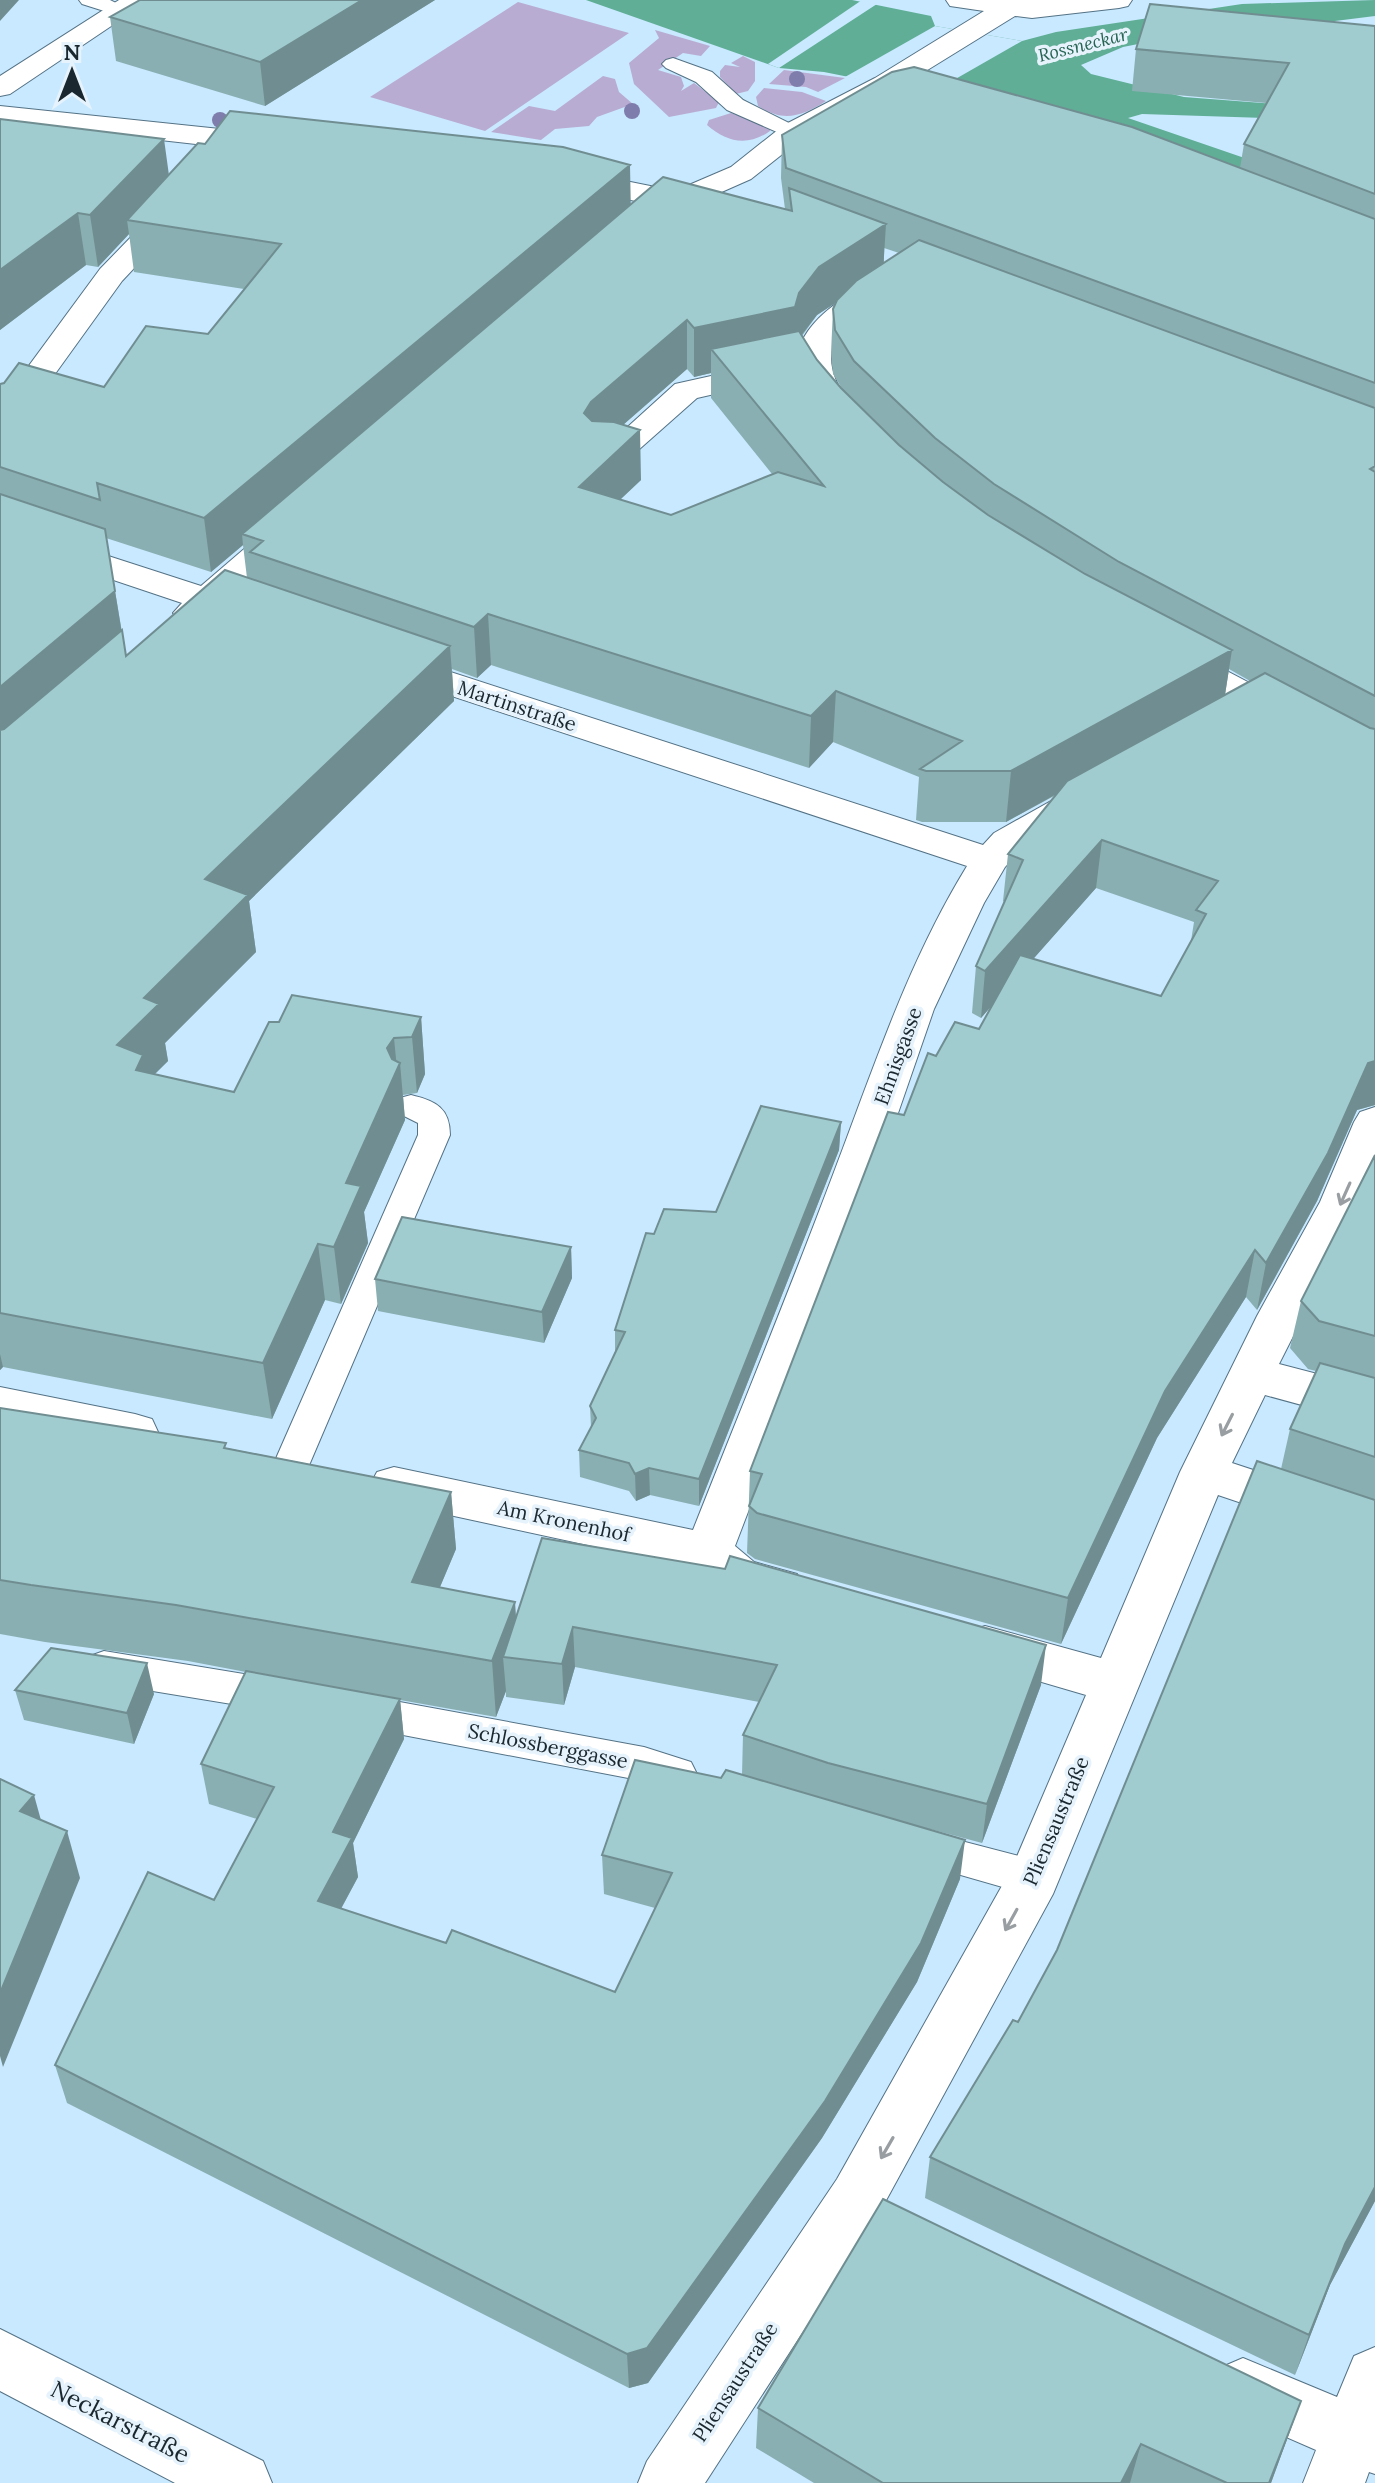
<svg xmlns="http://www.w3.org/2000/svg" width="1375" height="2483" font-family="Lora,serif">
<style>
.green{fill:#b9acd2}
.water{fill:#60ae96}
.pier{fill:#c8e9ff}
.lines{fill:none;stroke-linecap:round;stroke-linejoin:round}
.lane-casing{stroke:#547285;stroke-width:2}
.street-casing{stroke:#547285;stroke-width:2}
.secondary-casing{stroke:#547285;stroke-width:2}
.lane{fill:#fff;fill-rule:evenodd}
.street{fill:#fff;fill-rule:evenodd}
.secondary{fill:#fff;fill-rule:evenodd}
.tree{fill:#7f7dac}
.wall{fill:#8aafb2;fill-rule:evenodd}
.shaded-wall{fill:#708e91}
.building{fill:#a0cbcf;stroke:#708e91;stroke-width:2}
.oneway{stroke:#989ea1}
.labels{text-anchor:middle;stroke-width:7;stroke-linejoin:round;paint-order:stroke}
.far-water-label{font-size:18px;font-style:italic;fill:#276453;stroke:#e6f3fc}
.street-label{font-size:20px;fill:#1b272f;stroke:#e6f3fc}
.near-street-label{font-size:24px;fill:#1b272f;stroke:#e6f3fc}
</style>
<rect width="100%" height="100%" fill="#c8e9ff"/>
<path class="green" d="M518,2L629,33L485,131L370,97Z
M655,30L710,46L701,56L683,53L658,70L681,77L684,86L681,91L694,83L719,102L716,108L669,117L634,84L629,63L659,38Z
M743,56L755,62V81L748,91L736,94L720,77V71L725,65L740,67L731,63Z
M784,70L845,78L818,92L806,87L769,84Z
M603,76L615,79L619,92L633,104L597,117L589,126L555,129L541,140L491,132L529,106L555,111Z
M764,88L802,92L826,101C803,116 783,123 758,106L756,97Z
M731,113L770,127V131C748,147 726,142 707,125L709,120Z"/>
<path class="water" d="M586,0H852L931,16L935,26L1022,41L1056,32L1242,4L1375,0V16L1287,27L1214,29L1123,47L1081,65L1091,74L1184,97L1300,106L1265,118L1142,114L1128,118L1259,163L1315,188L989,105L824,72L779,68Z"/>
<path class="pier" d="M862,0L880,2L779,68L768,64Z
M935,26L1022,41L931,93L845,77Z"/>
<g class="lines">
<defs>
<path id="lane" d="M79,0H110L130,10L120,16L82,4Z
M673,58L712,72L743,100L805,131L802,136H786L727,110L696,82L666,68L662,64L666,60Z
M411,1095C436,1101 450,1108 450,1135L310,1463L305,1473L292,1477L279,1473L274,1463L418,1135V1123L400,1114L395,1106L400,1098Z
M104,1651L280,1680L294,1685L299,1696L294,1707L280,1712L104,1683L90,1678L85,1667L90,1656Z
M356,1694L644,1747L691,1762L697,1774L691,1786L677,1791L644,1781L356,1726L342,1721L336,1710L342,1699Z
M919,1830L1034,1860L1048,1865L1054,1878L1048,1891L1034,1896L905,1859L899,1847L905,1835Z"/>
<path id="street" d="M946,0H1132L1128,6L1119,8L1032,18L1015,16L895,90L804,137L751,179L708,198L718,206L713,212C702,215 669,214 658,211L654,205L561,185L557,179L561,173L571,170L675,191L731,167L784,125L875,78L984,11L950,6Z
M0,106L268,134L278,137L282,143L278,149L268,152L0,122Z
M174,200L184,203L189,209L184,215L122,281L11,435L0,438V405L100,269L164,203Z
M880,282L891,285L895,291L891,297C838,332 810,344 850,407L845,414L834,417L823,414C813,399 799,382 798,364C794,327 848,290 880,282Z
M770,363L781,365L786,372L781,379L697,398L618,468L606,471L594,468L590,461L675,384Z
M290,517L302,520L307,527L231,596L240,600L245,607L240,614L228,617L212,613L191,624L179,620L173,613L182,603L0,542V521L201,586L278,520Z
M1172,646L1185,649L1375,749V775L1362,772L1159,665L1154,657L1159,649Z
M395,654L983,845L994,833L1067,792L1080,788L1093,792L1099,800L1093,808L1022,849L1005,867L984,903L934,1009L877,1174L735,1546L754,1562L797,1574L804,1588L797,1602C760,1614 722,1591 694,1568L394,1503L377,1498L370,1485L377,1472L394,1467L693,1530C740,1411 789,1292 834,1172C874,1067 908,962 967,866L382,673L377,665L382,657Z
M1375,1107V1174L1279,1364L1375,1389V1425L1265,1395L1232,1463L1375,1510V1548L1218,1495L1053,1894L877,2217L705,2483H638L647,2461L837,2179L1012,1868L1086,1695L967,1660L960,1646L967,1632L985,1626L1101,1658L1180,1472L1257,1316L1320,1202L1354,1122L1360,1112Z
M0,1387L135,1414L152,1419L158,1432L152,1445L135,1450L0,1423Z
M1375,2347V2474L1369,2472L1365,2483H1303L1316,2450L1222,2409L1213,2388L1222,2367L1243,2358L1337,2397L1354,2356Z"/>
<path id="secondary" d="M119,0H150L10,94L0,96V76Z
M0,2329L263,2461L272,2483H175L0,2391Z"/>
</defs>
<use href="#lane" class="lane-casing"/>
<use href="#street" class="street-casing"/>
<use href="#secondary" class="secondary-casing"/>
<use href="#lane" class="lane"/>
<use href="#street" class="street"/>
<use href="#secondary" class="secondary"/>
</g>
<g class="tree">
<circle cx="797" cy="79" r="8"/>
<circle cx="632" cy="111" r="8"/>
<circle cx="220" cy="120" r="8"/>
</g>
<path class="wall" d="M140,0H435L265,106L116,61L110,17Z
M1375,26V1105L1357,1110L1317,1201L1257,1310L1246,1297L1157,1438L1061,1644L755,1559L747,1553L750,1471L904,1115L936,1056L979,1029L991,1006L981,1018L972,1013L976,966L1004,902L1003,901L1008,854L1056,795L1006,822H922L916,820L919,777L833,742L809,768L491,665L477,678L452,669L454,701L249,901L256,952L165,1043L168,1061L155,1074L234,1092L421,1017L425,1074L417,1093L403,1095L405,1120L364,1212L368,1243L341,1304L325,1300L272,1419L3,1367L0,1370V384L104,387L208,334L244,289L134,272L129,234L98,267L86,265L0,330V119L169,176L631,205L785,209L781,178L782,135L1240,168L1244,144L1266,103L1132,91L1136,49ZM884,248L899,253L884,263ZM835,303L833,309L831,353L833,374L843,390L817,360L802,336L817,315ZM687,369L694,377L711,373V398L772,474L671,515L620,500L641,480L623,425ZM106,538L211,572L243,545L247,578L126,656ZM1229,669L1250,681L1225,695ZM1096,888L1194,922L1191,941L1161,996L1033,959Z
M841,1122L839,1150L699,1506L650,1495L636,1501L629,1491L580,1477L579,1450L591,1427L590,1406L615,1352V1330L654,1234L716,1212Z
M1375,1155V2201L1330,2285L1295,2375L925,2198L930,2157L1018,2022L1057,1950L1281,1469L1290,1429L1316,1371L1308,1369L1290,1348L1301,1301Z
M571,1247L572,1278L544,1343L378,1311L375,1279Z
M0,1408L227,1448L451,1492L456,1549L440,1587L516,1618L1041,1685L982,1843L930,1829L960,1879L917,1982L822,2138L648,2383L629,2388L67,2103L55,2065L214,1900L257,1819L209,1804L201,1764L246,1672L188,1661L45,1642L0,1634ZM575,1667L759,1702L743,1735L742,1775L721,1778L602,1855L604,1894L655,1908L615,1992L446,1943L341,1909L358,1877L353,1843L404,1739L400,1700L496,1717L506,1691V1697L564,1705Z
M15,1690L154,1694L134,1744L24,1720Z
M1301,2401L1271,2483H814L756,2448L758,2408Z"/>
<path class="shaded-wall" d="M0,0H19L0,21Z
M362,0H435L265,106L260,62Z
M164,139L171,190L127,220L129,234L98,267L90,215Z
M630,165L631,216L242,534L243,545L211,572L204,518Z
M78,213L86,265L0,330V270Z
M886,224L883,272L817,315L797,341L711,349V373L694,377V328L799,293L819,267Z
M687,320V369L592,452L584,413L591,402Z
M640,430L641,480L580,537L579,487Z
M115,591L124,646L0,752V687Z
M488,614L491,665L477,678L474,627Z
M450,646L454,701L249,901L256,952L165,1043L168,1061L127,1101L117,1045L144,998L205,879Z
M1232,650L1224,701L1006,822L1011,771Z
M836,691L833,742L809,768L811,716Z
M1102,840L1096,888L981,1018L985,971Z
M421,1017L425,1074L417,1093L412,1037Z
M394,1038L397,1069L400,1063L405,1120L364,1212L368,1243L341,1304L334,1247L346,1183L387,1048Z
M1375,1061V1105L1357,1110L1317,1201L1257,1310L1266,1263L1368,1063Z
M841,1122L839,1150L699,1506V1479Z
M318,1244L325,1300L272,1419L263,1363Z
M571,1247L572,1278L544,1343L542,1312Z
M1255,1250L1246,1297L1157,1438L1061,1644L1068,1598L1165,1391Z
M0,1354L3,1367L0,1370Z
M649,1468L650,1495L636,1501L635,1474Z
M451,1492L456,1549L418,1639L412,1582Z
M515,1602L519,1659L503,1657L506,1691L496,1717L492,1661Z
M573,1627L575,1667L564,1705L562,1664Z
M1046,1645L1041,1685L982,1843L987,1804Z
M147,1663L154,1694L134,1744L127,1713Z
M400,1699L404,1739L353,1843L358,1877L324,1940L318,1901L333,1832Z
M34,1795L47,1842L20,1811Z
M67,1831L80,1878L3,2067L0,2056V1993Z
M965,1840L960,1879L917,1982L822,2138L648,2383L629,2388L627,2354Z
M1375,2187V2201L1330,2285L1295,2375L1309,2335L1345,2244Z
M1301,2401L1271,2483H1269Z
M1141,2444L1130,2483H1121Z"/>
<path class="building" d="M140,0H362L260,62L110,17Z
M1150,4L1375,26V194L1244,144L1289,63L1136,49Z
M914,67L1132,127L1375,219V383L786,168L782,135L892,72Z
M230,111L563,147L630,165L204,518L97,483L100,500L0,467V384L4,383L19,363L104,387L146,326L208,334L281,244L127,220L198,143L205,144Z
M0,119L164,139L90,215L78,213L0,270Z
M663,177L792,211L789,188L886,224L819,267L799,293L795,307L694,328L687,320L591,402L584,413L592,421L614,422L640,430L579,487L671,515L778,472L824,486L711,349L799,331L817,360L841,388L899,445L943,482L988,515L1085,574L1232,650L1011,771H926L920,769L962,741L836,691L811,716L488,614L474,627L250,552L263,541L242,534Z
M919,240L1375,408V466L1370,469L1375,472V696L1119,562L994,484L935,438L854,361L835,330L833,309L837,300L856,281Z
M0,494L105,529L115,591L0,687Z
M225,570L450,646L205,879L248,895L144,998L159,1004L117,1045L143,1055L136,1070L234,1092L269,1022H279L292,995L421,1017L412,1037L394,1038L387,1048L392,1059L400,1063L346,1183L361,1186L334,1247L318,1244L263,1363L0,1313V730L4,729L122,630L126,656Z
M1265,673L1370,728L1375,729V1061L1368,1063L1328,1153L1266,1263L1255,1250L1165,1391L1068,1598L757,1513L749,1506L762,1474L750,1471L888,1112L904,1115L928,1053L936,1056L955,1022L979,1029L1020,955L1161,996L1206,914L1196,910L1218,881L1102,840L985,971L976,966L1023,860L1008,854L1067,781Z
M761,1106L841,1122L699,1479L649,1468L635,1474L629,1463L579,1450L596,1418L590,1406L625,1332L615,1330L646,1233L654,1234L664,1209L716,1212Z
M1375,1155V1336L1319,1321L1301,1301Z
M402,1217L571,1247L542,1312L375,1279Z
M1320,1363L1375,1378V1457L1290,1429Z
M0,1408L226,1443L224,1448L451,1492L412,1582L515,1602L492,1661L176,1605L31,1585L0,1580Z
M1257,1461L1375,1500V2187L1345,2244L1309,2335L930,2157L1013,2020L1018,2022L1057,1950Z
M542,1538L725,1569L730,1556L1046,1645L987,1804L828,1763L743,1735L777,1665L573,1627L562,1664L503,1657Z
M51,1648L147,1663L127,1713L15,1690Z
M246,1671L400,1699L333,1832L352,1838L318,1901L446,1943L452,1930L615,1992L672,1873L602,1855L635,1760L721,1778L726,1770L965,1840L921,1943L825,2101L647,2348L627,2354L55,2065L148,1872L214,1900L274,1787L201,1764Z
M0,1779L34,1795L20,1811L67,1831L0,1993Z
M883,2199L1301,2401L1269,2483H1227L1141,2444L1121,2483H883L758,2408Z"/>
<defs><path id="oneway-shaft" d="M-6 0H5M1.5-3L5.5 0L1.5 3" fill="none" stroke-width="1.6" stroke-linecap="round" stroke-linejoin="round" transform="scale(2)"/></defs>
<g class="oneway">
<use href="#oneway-shaft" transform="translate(1345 1194) rotate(114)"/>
<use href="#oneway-shaft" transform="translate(1227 1425) rotate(117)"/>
<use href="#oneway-shaft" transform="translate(1011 1920) rotate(119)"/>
<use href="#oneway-shaft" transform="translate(887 2148) rotate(120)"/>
</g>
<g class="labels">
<g class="far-water-label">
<text transform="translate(1083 45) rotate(-14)" y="6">Rossneckar</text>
</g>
<g class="street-label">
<text transform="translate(517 706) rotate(18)" y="7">Martinstraße</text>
<text transform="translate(898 1056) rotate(-70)" y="7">Ehnisgasse</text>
<text transform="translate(564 1521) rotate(12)" y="7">Am Kronenhof</text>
<text transform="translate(548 1746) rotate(11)" y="7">Schlossberggasse</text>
<text transform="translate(1056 1821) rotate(-67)" y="7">Pliensaustraße</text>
<text transform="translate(735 2382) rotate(-57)" y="7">Pliensaustraße</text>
</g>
<g class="near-street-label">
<text transform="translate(120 2422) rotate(27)" y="8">Neckarstraße</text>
</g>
</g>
<g transform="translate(72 72)" stroke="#e6f3fc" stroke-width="6" paint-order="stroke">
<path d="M0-6L14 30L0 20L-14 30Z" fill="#1b272f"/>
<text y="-12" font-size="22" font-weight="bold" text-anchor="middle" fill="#1b272f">N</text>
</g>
</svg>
